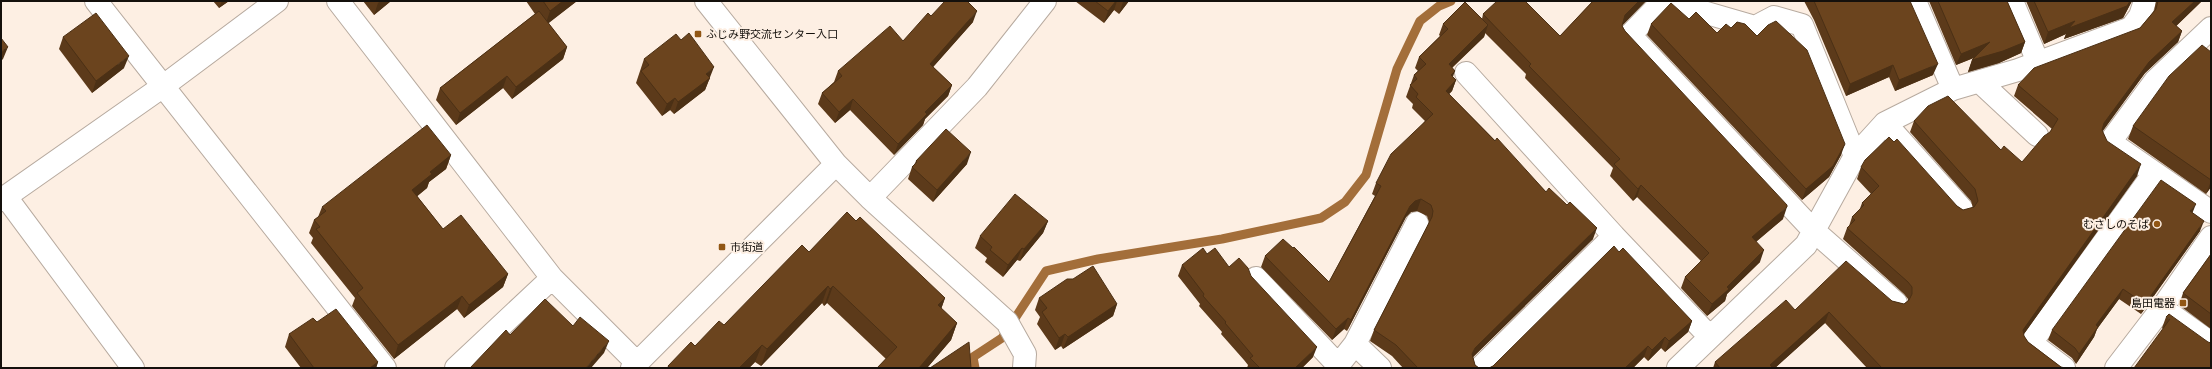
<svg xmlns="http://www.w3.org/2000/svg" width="2212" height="369" font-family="Poppins,'Noto Sans JP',sans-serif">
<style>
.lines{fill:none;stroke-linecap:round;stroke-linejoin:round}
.stream{stroke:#a36e3a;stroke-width:9}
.minor-casing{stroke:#b7aa9f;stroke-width:24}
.minor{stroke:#fff;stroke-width:22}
.wall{fill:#5c3a1a}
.shaded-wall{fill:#4b3015}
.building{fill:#6b441e;stroke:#4b3015}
.poi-dot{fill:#915614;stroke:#fdefe3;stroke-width:1.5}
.labels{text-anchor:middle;stroke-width:4;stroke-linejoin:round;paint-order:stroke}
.poi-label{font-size:11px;fill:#14100c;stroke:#fdefe3;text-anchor:start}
</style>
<rect width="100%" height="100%" fill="#fdefe3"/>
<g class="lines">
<path class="stream" d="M975,368L973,357L1002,338L1046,271L1098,259L1222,239L1321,218L1345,202L1366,175L1397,69L1420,21L1439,6L1451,1"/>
<defs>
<path id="minor" d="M96,1L385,368
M338,1L552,278L637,363
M706,1L836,164L870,198L1007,322L1025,354L1024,368
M1663,1L1630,35L1813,230L1896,303
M1665,1L1755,27L1774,17L1802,25L1855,156
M1915,1L1953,89
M2012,1L2038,62
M2211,28L2155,81L2110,142L2211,212
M1466,73L1614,236L1710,337
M1980,82L2037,135
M1885,123L1962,209
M6,197L133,368
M870,198L977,87L1045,1
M1,200L162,87L277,1
M1256,278L1338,365
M2162,308L2211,343
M1355,344L1380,368
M456,368L552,278
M632,368L836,164
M1336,368L1355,344L1417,223
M1480,368L1614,236
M1678,368L1806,245L1855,156L1885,123L1953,89L2018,70L2131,28L2140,16L2145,1
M2064,368L2031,343L2154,173
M2116,368L2162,308L2211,237"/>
</defs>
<use href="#minor" class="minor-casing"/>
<use href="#minor" class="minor"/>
</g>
<path class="wall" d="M213,1H229L219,8Z
M363,1H391L374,15Z
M526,1H577L548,23L567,47L563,59L512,99L503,88L456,125L436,100L440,88L535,14Z
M1075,1H1129L1119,14L1114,10L1104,23Z
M1593,1H1646L1622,25L1625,31L1783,219L1756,242L1760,262L1727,294L1725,301L1707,316L1681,288L1685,277L1701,261L1637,197L1633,201L1610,176L1613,168L1525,78L1526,74L1485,33L1484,37L1452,68L1453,77L1456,80L1452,91L1449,94L1593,239L1473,357L1475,365L1479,368H1403L1392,356L1370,341L1374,330L1429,223V222L1427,216L1417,211L1411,212L1406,217L1347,331L1344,329L1332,340L1261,267L1265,256L1293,248L1329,282L1375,196L1372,194L1376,183L1425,121L1412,108L1413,104L1406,97L1414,75L1418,71L1415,68L1419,57L1440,36L1439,35L1443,24L1482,19L1483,14L1560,36Z
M1804,1H1910L1933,75L1895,91L1889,77L1846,96L1814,20Z
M1929,1H2007L2025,42L2021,53L1999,63L1968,72L1972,60L1974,58L1956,65Z
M2026,1H2132L2123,18L2064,39L2066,34L2044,44Z
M2156,1H2202L2176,26L2182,31L2178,42L2145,73L2102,131L2107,141L2137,176L2023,335L2024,336L2028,342L2061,367L2065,368H1867L1825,323L1775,368H1713L1715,362L1795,310L1892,301L1904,304L1908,301V299L1904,294L1843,239L1847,228L1849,226L1852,217L1859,211L1862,203L1871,194L1857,179L1861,167L1957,206L1963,210L1973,208L1971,201L1910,132L1914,121L2001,150L2022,162L2050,132L2052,129L2014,96L2018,85L2140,28L2154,11Z
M931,16L973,22L933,67L952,85L948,96L925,119L923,125L894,155L850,110L835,123L818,104L822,93L834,82L838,71L903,41Z
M1689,19L1717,33L1841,155L1829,177L1802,200L1647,35L1651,24Z
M63,37L124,68L92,93L59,49Z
M2211,52V187L2206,194L2128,139L2133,126Z
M644,59L710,79L709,80L705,90L674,114L670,110L662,116L636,83Z
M451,155L446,169L429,182L427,188L417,196L443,229L508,274L503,287L464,318L457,309L394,359L352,306L355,298L311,243L313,238L309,233L314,220L318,217L322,207Z
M916,161L967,164L933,202L908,179L912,167L914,165Z
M2192,212L2200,231L2141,314L2119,299L2097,329L2094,337L2076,364L2072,358L2048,340L2052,330Z
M856,221L945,298L941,309L957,323L951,340L927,368H877L886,359L827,303L824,306L822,303L761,366L755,362L749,368H667L668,366L695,346L724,325L809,252Z
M1048,221L1043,233L1020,261L1017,260L1003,277L985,262L987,258L975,248L980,236Z
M1619,252L1692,321L1688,332L1665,352L1661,348L1648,361L1644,357L1633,368H1489L1493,366Z
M1207,254L1229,267L1251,276L1313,357L1302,368H1247L1248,365L1244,360L1221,334L1222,332L1199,306L1200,304L1178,276L1182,265Z
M2211,254V329L2179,305L2183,293Z
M1039,298L1117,304L1113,316L1063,349L1061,346L1055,350L1037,324L1040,317L1035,310Z
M2166,317L2208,342L2163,329L2162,328Z
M317,322L378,362L376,368H301L285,347L289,334Z"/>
<path class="shaded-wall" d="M222,1H229L219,8Z
M380,1H391L374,15L378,3Z
M563,1H577L545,26L550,11Z
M1116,1H1117L1114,10L1104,23L1108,11Z
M1124,1H1129L1119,14L1123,2Z
M1639,1H1646L1621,27L1625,15Z
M2130,1H2132L2123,18L2064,39L2066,34L2044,44L2048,32L2075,21Z
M2195,1H2202L2168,34L2172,22Z
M977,11L973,22L926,75L930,64Z
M1488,25L1484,37L1444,75L1449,64Z
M2182,31L2178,42L2145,73L2100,135L2104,123L2149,62Z
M1990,42L1985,53L1956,65L1961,54Z
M2025,42L2021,53L1999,63L1968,72L1972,60Z
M8,47L3,59L1,61V52Z
M567,47L563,59L512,99L516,87Z
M129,56L124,68L92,93L96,81Z
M1938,64L1933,75L1895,91L1899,80Z
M1893,65L1889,77L1846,96L1850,84Z
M714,67L705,90L674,114L678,102L706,74Z
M1455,71L1451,82V75Z
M507,76L503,88L456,125L460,113Z
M1456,80L1452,91L1441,102L1446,91Z
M952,85L948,96L925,119L923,125L894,155L898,144L925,112Z
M675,98L670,110L662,116L667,104Z
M853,99L850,110L835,123L839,112Z
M1845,144L1841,155L1829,177L1802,200L1806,189Z
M971,152L967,164L933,202L937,190Z
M451,155L446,169L429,182L427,188L408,204L412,190L430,172Z
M2141,164L2137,176L2019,341L2023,330Z
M2211,181V187L2206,194Z
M1641,185L1637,197L1633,201L1638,189Z
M1421,199L1417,211L1411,212L1406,217L1347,331L1351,320L1410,206L1415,201Z
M2196,204L2192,214L2190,211Z
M1787,207L1783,219L1747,249L1752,237Z
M1048,221L1043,233L1020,261L1024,249Z
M2204,221L2200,231L2141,314L2145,304Z
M1597,228L1593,239L1471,359L1472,354L1475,348Z
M1022,248L1017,260L1003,277L1008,265Z
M1764,250L1760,262L1727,294L1725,301L1707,316L1712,304L1727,287Z
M508,274L503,287L464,318L469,305Z
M828,286L822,303L761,366L767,349Z
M833,286L827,303L824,306L830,289Z
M2123,289L2119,299L2097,329L2094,337L2076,364L2079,354L2096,325Z
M462,296L457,309L394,359L398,345Z
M945,298L939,315L938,305Z
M1117,304L1113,316L1063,349L1068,337Z
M1829,312L1825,323L1775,368H1769L1770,365Z
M1348,318L1344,329L1332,340L1336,329Z
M1692,321L1688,332L1665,352L1669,341Z
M957,323L951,340L927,368H919Z
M1065,334L1061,346L1055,350L1059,338Z
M1665,337L1661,348L1648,361L1652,350Z
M609,341L604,353L591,368H586Z
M762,345L755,362L749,368H739Z
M1648,346L1644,357L1633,368H1625Z
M1317,347L1313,357L1302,368H1295Z
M378,362L376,368H370Z"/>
<path class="building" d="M543,1H563L550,11Z
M945,1H967L977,11L930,64L952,85L925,112L927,114L898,144L853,99L839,112L822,93L842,76L838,71L890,26L903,41L928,13L931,16Z
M1095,1H1116L1108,11Z
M1497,1H1525L1560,36L1593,1H1639L1625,15L1622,26L1625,31L1787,205V207L1752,237L1764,250L1727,287L1729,289L1712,304L1685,277L1709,253L1641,185L1638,189L1614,164L1620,159L1529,66L1531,64L1483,14Z
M1814,1H1910L1938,64L1899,80L1893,65L1850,84Z
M1938,1H2007L2025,42L2003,51L1972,60L1990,42L1961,54Z
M2034,1H2130L2127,6L2069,28L2075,21L2048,32Z
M2158,1H2195L2172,22L2182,31L2149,62L2104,123L2102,130L2107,141L2141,164L2023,330L2024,336L2028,342L2061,367L2065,368H1882L1829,312L1770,365L1773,368H1720L1715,362L1786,300L1795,310L1846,261L1892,301L1904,304L1909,300L1912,294V287L1908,282L1847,228L1855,220L1852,217L1864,205L1862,203L1879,186L1861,167L1865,160L1889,137L1894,142L1897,139L1957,206L1963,210L1974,207L1978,201L1975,189L1914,121L1928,106L1948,96L2001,150L2004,146L2022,162L2044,136L2050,132L2058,119L2018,85L2034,68L2140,28L2156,9Z
M1465,2L1488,25L1449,64L1455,71L1451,75L1456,80L1446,91L1495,141L1497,138L1546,192L1549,188L1567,205L1570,202L1597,228L1475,348L1472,354L1475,365L1479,368H1418L1396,345L1374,330L1432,217L1433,211L1431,205L1421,199L1415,201L1410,206L1351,320L1348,318L1336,329L1265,256L1283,239L1293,248L1294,247L1329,282L1381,186L1376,183L1391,154L1433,114L1416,97L1418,94L1410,85L1417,79L1414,75L1426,64L1419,57L1448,29L1443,24Z
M1671,3L1689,19L1696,12L1717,33L1726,24L1731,28L1737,22L1745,24L1757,36L1768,25L1776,21L1807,50L1845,144L1833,166L1806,189L1651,24Z
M539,11L567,47L516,87L507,76L460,113L440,88Z
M96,13L129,56L96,81L63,37Z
M689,33L714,67L706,74L710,78L678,102L675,98L667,104L641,71L649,65L644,59L676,34L681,40Z
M1,38L8,47L1,52Z
M2202,45L2211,52V180L2133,126L2169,76Z
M427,125L451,155L430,172L432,174L412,190L443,229L461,215L508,274L469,305L462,296L398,345L357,293L363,288L316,229L320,227L314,220L326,211L322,207Z
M946,129L971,152L937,190L912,167L917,162L916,161Z
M2161,180L2196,204L2190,211L2204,221L2145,304L2123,289L2096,325L2098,327L2079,354L2075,348L2052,330Z
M1015,194L1048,221L1024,249L1022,248L1008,265L990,250L992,247L980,236Z
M847,212L856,221L860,217L945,298L938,305L957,323L919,368H877L897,347L833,286L830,289L828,286L767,349L762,345L739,368H670L668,366L691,342L695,346L719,321L724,325L802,245L809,252Z
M1614,246L1619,252L1623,248L1692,321L1669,341L1665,337L1652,350L1648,346L1625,368H1489L1493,366Z
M1203,248L1207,254L1215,248L1229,267L1239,258L1248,268L1251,276L1317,347L1295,368H1260L1250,358L1253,356L1248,350L1225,323L1226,322L1203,296L1204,294L1182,265Z
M2211,254V314L2183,293Z
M1093,266L1117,304L1068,337L1065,334L1059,338L1042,312L1047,308L1039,298L1067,279H1073Z
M545,299L573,326L580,317L609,341L586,368H470L506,330L510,335Z
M336,309L378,362L370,368H314L289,334L313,318L317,322Z
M2169,314L2208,342L2211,343V368H2134L2170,319L2166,317Z
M969,342L971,368H930Z"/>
<g class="poi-dot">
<rect x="694" y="30" width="8" height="8" rx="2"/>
<circle cx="2157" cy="224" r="4"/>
<rect x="718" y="243" width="8" height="8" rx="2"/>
<rect x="2179" y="299" width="8" height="8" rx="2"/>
</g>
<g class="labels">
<g class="poi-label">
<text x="706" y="38">ふじみ野交流センター入口</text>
<text x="2149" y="228" text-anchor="end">むさしのそば</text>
<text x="730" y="251">市街道</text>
<text x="2175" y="307" text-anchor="end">島田電器</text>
</g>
</g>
<rect width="2212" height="369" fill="none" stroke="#14100c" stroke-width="4"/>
</svg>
